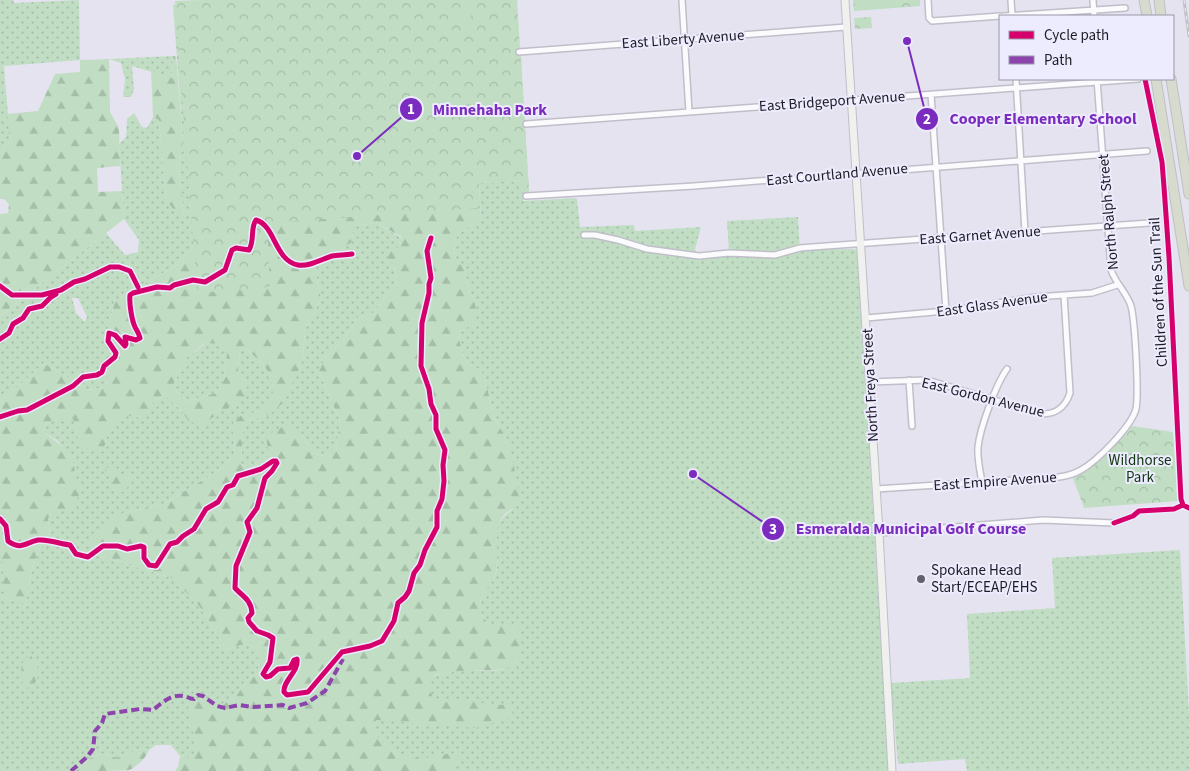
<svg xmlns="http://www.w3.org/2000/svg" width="1189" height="771" font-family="'Source Sans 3',sans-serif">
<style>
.grass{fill:url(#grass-dots);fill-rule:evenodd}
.forest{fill:url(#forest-firs);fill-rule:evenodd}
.park{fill:url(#park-crowns)}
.garden{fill:#c1dec4}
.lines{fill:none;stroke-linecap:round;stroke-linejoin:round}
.street-casing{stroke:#c0bfc9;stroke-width:8}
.secondary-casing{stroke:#c0bfc9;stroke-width:9}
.highway-casing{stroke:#c0bfc5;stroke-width:11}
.street{stroke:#fbfbfd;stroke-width:5}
.secondary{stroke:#f0f1ee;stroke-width:7}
.highway{stroke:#d6dbce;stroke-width:9}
.rail-casing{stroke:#c2c2c5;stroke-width:3}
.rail{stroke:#edebfe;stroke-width:1;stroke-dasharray:4;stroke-linecap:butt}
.quiet{stroke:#8e44ad;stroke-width:4;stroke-dasharray:8 4;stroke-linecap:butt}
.cycleway-casing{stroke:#edebfe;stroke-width:8}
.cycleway{stroke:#d6006c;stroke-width:5}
.poi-dot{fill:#63626b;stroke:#edebfe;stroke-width:2}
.labels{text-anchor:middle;stroke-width:4;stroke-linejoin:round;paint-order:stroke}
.street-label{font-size:15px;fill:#1d1c24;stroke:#edebfe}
.park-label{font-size:15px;fill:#0f3610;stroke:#edebfe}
.poi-label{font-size:15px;fill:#1d1c24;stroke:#edebfe;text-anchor:start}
.leader{fill:none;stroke:#7b2cbf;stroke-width:2}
.callout-dot{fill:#7b2cbf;stroke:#edebfe;stroke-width:2}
.mark-label{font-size:15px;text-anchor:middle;font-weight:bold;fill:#fff}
.callout-label{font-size:16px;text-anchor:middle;font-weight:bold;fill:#7b2cbf;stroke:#edebfe;stroke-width:4;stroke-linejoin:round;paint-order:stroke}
</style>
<defs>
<pattern id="grass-dots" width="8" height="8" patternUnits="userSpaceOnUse" patternTransform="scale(1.25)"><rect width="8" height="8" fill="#c1dec4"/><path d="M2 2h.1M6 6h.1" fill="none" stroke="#a5bea8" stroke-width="1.8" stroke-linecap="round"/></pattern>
<pattern id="forest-firs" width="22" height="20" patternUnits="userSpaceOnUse" patternTransform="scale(1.25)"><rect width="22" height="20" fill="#c1dec4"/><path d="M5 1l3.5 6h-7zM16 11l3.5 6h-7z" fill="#a5bea8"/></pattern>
<pattern id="park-crowns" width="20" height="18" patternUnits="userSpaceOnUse" patternTransform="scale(1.25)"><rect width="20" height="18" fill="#c1dec4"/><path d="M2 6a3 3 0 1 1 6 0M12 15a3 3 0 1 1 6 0" fill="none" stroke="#a5bea8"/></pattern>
</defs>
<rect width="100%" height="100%" fill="#e4e3ef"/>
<path class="grass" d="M0,0H14V3L79,0L80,60L4,66L10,140L0,154Z
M248,1L197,242L177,265L115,301L106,336L111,357L106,387L88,390L44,363L0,403V316L106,233L125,255L138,252L139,240L124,219L119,144L126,137L127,119L134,113L142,127L147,128L153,117L159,120L166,200L184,217L179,169L183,140L173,5ZM72,298H78L87,317L85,322L76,313Z
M173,56L172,78L132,66L134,89L131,97H123L125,79L121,63L109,59Z
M522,181L523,201L575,198L577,199L580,227L634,225L635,231L701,227L695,249L697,254L729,251L727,221L798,217L800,250L854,249L857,250L889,771H409L396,754L375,735L369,695C402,685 435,672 470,670C489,670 502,675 517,661L501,625L489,624C486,620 480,614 480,608C479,595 490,586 495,576C501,561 493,545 497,530C499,520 505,515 513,509L506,438L495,419L484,376L480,370L469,364L464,356L458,335L461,331L474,323V299L470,293L464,268L456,260L453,245L455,239L462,231L481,220L479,183Z
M376,223L402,238L394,266L397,288L389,293L373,313L357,318L344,340L326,357L319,371L340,421L336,451L321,456L313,452L302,434L258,464L249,468L241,464L243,424L249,420L269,415L303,360L305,329L321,299L314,265L352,242L353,226Z
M206,343L219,344L227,353L224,380L216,393L188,401L177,392L174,383L186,358Z
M240,350H248C254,356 263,363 267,370C274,381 277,401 264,409C251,417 244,409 233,423L235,455L221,469L162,505L123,513L90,553L172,578L200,607L226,649L245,644L257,648L259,673L247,680L235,698L221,705L204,699L188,702L197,751L189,758L180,756L171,745H156L149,750L140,749L118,758L103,754L90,758L76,771H0V533L25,604L32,569L41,545L50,537L48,518L56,510L75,478L73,462L58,441L43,432L46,424L57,419H73L102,451L110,427L124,414L141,418L153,402L164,395L181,410L189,422L247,384L238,371Z
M1180,550L1189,714V771H967L965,759L898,764L891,683L970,678L967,614L1055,608L1052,558Z"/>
<path class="forest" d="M521,55L529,193L523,194L521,181L479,183L481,220L462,231L455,239L453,245L456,260L464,268L470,293L474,299L477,314L475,323L461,331L458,336L464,356L469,364L480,370L484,376L495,419L506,438L512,456L519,493L518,504C513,509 504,513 501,519C493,537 500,554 496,572C493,585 479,594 480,608C480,614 486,620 489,624H515C522,629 522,637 521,645C520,677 492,669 470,670C458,671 446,673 434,675L428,684L433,698L513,706L512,717L476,728L376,720L375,735L396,754L421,759L451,753L459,757L454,771H175L178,767L180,756L189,758L197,751L187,701L204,699L221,705L235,698L247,680L259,673L257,648L245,644L226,649L200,607L172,578L90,553V543L105,524L123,513L162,505L221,469L235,455L233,423C244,409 251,417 263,409C277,401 274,382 267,370C263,363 254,356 248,350L240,351L238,371L247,384V396L202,424L189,422L181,410L164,395L153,402L149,415L141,418L124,415L110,427L103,451C76,450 79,442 73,419H57L46,424L43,432C54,439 69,450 73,463C77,476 72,474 83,488L79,496L67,511L56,510L48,518L50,537L41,545L32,569L25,604L5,599L0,533V403L44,363L88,390L106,387L111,357L106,336L115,301L177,265L197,242ZM376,223L402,237L400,246L386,254L394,266L397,288L389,293L373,313L357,318L344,340L326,357L319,371L340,421L336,451L321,456L313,452L302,434L291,426H284L266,436L269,456L258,464L249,468L241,464L243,424L249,420L269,415L284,402L303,360L305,329L321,299L314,265L352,242L354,226ZM205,343L219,344L227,353L224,380L216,393L188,401L177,392L174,383L186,358Z
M173,56H176L183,140L179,169L184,217L177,213L166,200L159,120L153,117L151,70L172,78Z
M109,59L110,112L119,128L120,166L97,168L98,192L122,191L124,219L0,316V214L8,213L9,204L4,199H0V154L10,140L7,114L38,111L55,74L80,72V60Z
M108,467L124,477L134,475L135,479L123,492L116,491L105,469Z
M30,654L40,672L33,687L23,688L21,665Z
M140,749L149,750C146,758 137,767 129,770C121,771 87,771 76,771L90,758L103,754L118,758Z"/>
<path class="park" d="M201,0H517L529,193L523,194L521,181L479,183L480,208L267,223L270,287L197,293L175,1Z
M853,0H920V6L854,11Z
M871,17L872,28L855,29L854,18Z
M1132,426L1173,432L1178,501L1084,508L1073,478L1092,467L1128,432Z"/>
<path class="garden" d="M854,0H886L887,8L856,10Z
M469,5L473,9L470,18L464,26L455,24L453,16L454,11Z"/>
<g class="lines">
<defs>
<path id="street" d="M682,0L689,112
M928,0L929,18L932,21L1000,16
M1011,0L1012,16
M1093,0L1094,16
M1003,16L1125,8
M519,52L846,27
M1016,79L1025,232
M931,94L946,311
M526,124L1138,79
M526,196L694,186L1147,151
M584,235H595L618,240L647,249L699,256L729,253L775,255L800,248L812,247L1149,223
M866,318L946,311L1036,297L1092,293L1117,285
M909,380L912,426
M870,382L927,380L1038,413C1054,416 1065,408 1070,393L1064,295
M982,482C980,471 977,458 978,447C980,428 996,384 1007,369
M876,489L1059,477C1067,476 1074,474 1081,470C1097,461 1131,427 1136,409C1139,394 1135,321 1131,306C1127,293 1116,284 1111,270L1097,79
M879,533L1043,520L1114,523"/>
<path id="secondary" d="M845,0L879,533L892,771"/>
<path id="highway" d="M1144,0L1147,16
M1159,0L1161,16
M1156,79L1189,286
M1171,79L1189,194"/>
</defs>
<use href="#street" class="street-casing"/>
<use href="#secondary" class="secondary-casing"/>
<use href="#highway" class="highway-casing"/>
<use href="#street" class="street"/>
<use href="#secondary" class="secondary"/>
<use href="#highway" class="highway"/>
<defs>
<path id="rail" d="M1184,0L1189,36"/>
</defs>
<use href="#rail" class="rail-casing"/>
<use href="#rail" class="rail"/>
<path class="quiet" d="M71,771L87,757L93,749L95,731L102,723L105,714L140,709L153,710C163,702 173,692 187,697C189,698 192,699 194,699L198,695L203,696L217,706L225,708L239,705L253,707L283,705L289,708L307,703L325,691L343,659"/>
<defs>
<path id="cycleway" d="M1145,79L1162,162L1164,187L1169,257L1181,499L1183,505L1189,508
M0,286L12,295H42L61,290L74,282L85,279L110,267H119L130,271L138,287
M0,339L9,333L13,324L23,318L29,309L42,306L51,297L56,294
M0,417L18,411L27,410L73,386L83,377L97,375L102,372L104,366L115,357L116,353L108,341L109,333L115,335L125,346L126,344L125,337L136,340L140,338C139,333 137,331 135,327C132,321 129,303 130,295L133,293L157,287L170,288L174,285L193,280L205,282L225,270L232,250L236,248L249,250C255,240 250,228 256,220C275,225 275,261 298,265C309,267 322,259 332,256C338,255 345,255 352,254
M0,519L6,526L8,541C21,551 26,542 38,540C50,539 59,544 70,545L76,554L88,557L103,546H118L127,549L141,546L144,547V558L149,565L156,566L170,544L177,542L183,536L194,529L206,509L218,502L227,487L233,485L238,476L261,469L273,461H276L277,463L272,471L265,478L257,508L247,522L250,532L236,566L235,588C242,596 251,599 252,613L248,618L249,622L257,631L268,635L273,638L270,662L263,674L266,677L270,676L278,669L290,668L294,660L297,659C299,672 283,680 284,692L287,695L308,692L342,652L370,646L382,641L394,621L398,603L405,597L409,591L414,573L420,565L425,550L437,527V511L442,499L444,481L443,465L445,450L436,429V415L431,404L429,389L421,366L422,323L429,293V284L431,278L427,251L431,238
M1114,523L1133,516L1139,511L1174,509L1183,505"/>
</defs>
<use href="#cycleway" class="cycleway-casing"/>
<use href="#cycleway" class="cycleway"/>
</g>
<circle class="poi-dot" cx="921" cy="579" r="5"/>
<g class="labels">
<g class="street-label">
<text transform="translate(683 39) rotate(-4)" y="5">East Liberty Avenue</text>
<text transform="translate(832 101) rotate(-4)" y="5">East Bridgeport Avenue</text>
<text transform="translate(837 174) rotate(-5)" y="5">East Courtland Avenue</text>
<text transform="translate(1108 212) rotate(-95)" y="5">North Ralph Street</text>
<text transform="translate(980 235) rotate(-4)" y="5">East Garnet Avenue</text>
<text transform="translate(1158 292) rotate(-93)" y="5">Children of the Sun Trail</text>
<text transform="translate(992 304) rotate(-8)" y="5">East Glass Avenue</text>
<text transform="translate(870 385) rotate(-93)" y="5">North Freya Street</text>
<text transform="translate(983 397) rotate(14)" y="5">East Gordon Avenue</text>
<text transform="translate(995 481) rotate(-4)" y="5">East Empire Avenue</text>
</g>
<g class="park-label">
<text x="1140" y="465">Wildhorse<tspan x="1140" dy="17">Park</tspan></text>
</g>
<g class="poi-label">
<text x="931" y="575">Spokane Head<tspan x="931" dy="17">Start/ECEAP/EHS</tspan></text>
</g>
</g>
<path class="leader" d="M357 156L411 109M907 41L927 119M693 474L773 529"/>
<g class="callout-dot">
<circle cx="357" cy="156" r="5"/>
<circle cx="907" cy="41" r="5"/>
<circle cx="693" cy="474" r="5"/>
<circle cx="411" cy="109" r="12"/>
<circle cx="927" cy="119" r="12"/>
<circle cx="773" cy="529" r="12"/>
</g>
<g class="mark-label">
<text x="411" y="114">1</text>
<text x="927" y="124">2</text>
<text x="773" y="534">3</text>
</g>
<g class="callout-label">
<text x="490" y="115">Minnehaha Park</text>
<text x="1043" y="124">Cooper Elementary School</text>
<text x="911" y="534">Esmeralda Municipal Golf Course</text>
</g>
<rect x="999" y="15" width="175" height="65" fill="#edebfe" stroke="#9a98a7"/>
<rect x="1009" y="31" width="25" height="8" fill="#d6006c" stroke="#9a98a7"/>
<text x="1044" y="40" font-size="15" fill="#1d1c24">Cycle path</text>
<rect x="1009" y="56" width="25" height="8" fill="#8e44ad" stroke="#9a98a7"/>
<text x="1044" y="65" font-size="15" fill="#1d1c24">Path</text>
</svg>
